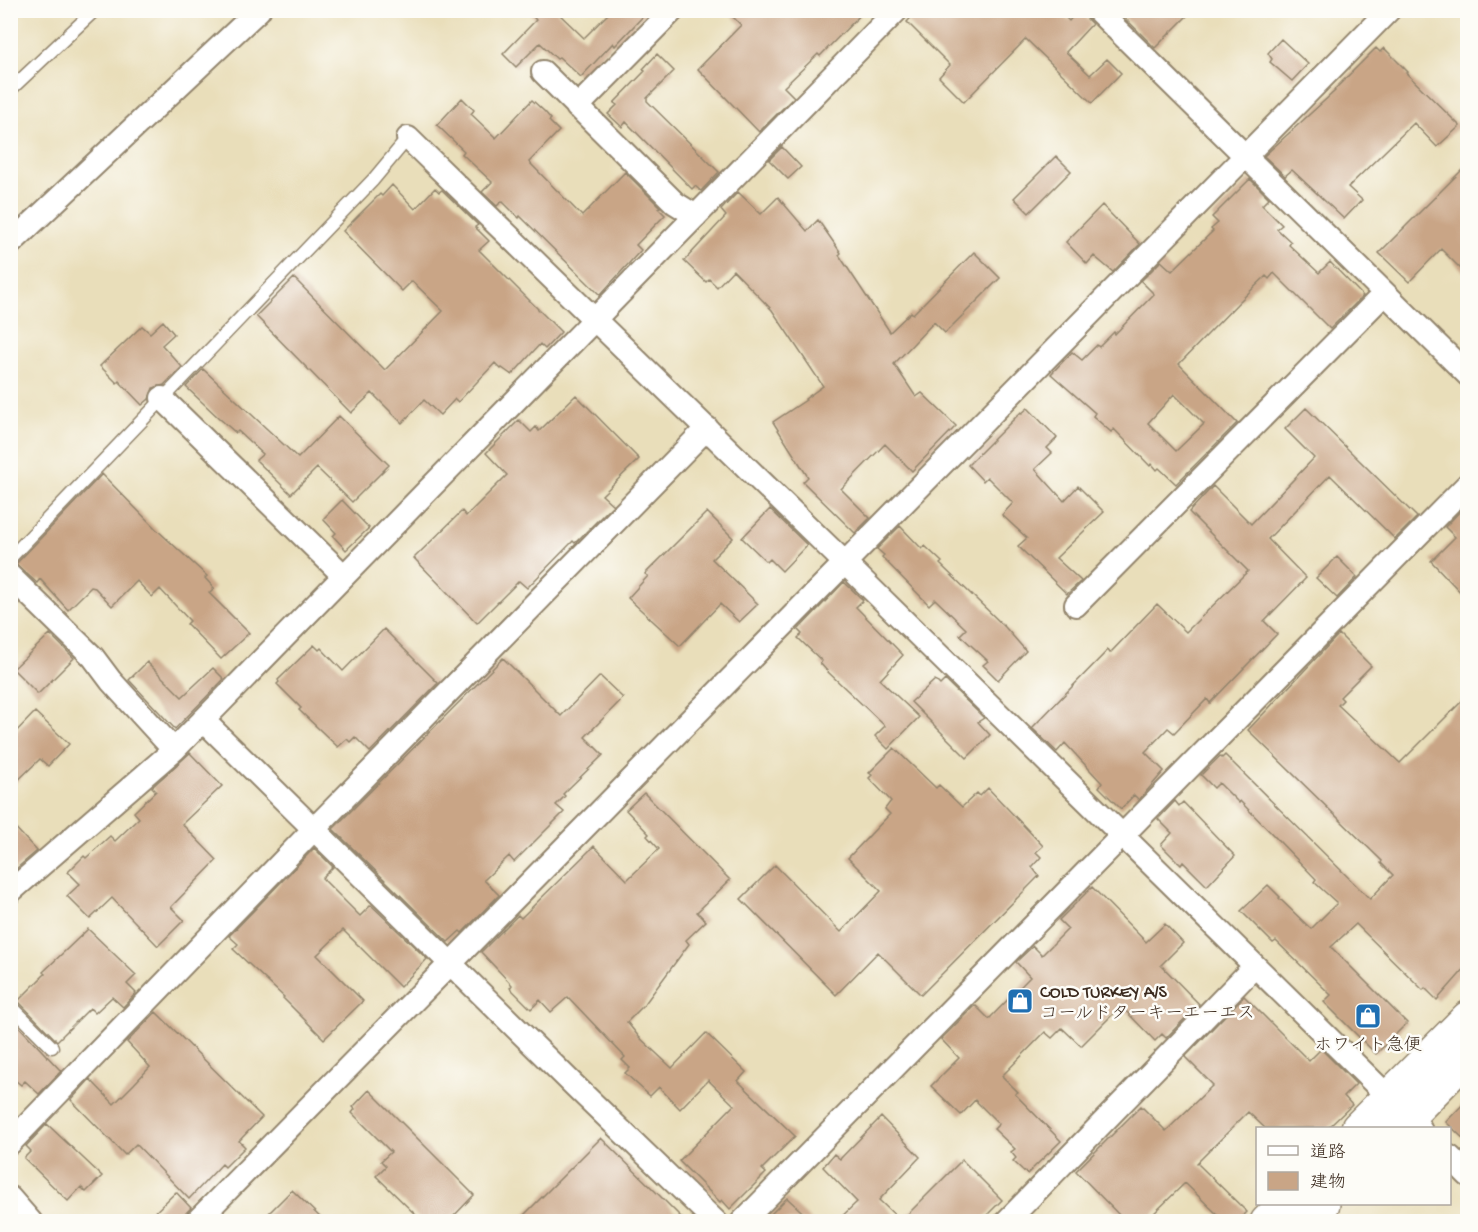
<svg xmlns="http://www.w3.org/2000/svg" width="1478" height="1232" font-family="'Gochi Hand','Klee One',sans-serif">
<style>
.building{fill:#c9a586;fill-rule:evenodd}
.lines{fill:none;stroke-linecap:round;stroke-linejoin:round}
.service-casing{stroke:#92846c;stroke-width:15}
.minor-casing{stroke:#92846c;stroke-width:26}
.primary-casing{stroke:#92846c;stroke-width:36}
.service{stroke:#fff;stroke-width:12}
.minor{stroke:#fff;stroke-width:22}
.primary{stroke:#fff;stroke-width:33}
.labels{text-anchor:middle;stroke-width:5;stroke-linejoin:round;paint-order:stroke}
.poi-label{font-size:18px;fill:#3b2a1e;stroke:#fdfcf7;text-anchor:start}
</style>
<rect width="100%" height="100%" fill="#fdfcf7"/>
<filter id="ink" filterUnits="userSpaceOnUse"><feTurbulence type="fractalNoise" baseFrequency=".0167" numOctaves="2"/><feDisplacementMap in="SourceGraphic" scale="12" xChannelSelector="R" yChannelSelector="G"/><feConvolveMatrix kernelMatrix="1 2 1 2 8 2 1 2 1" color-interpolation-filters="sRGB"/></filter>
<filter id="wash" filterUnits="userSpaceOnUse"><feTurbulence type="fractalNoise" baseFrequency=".008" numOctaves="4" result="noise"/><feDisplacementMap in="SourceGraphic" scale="24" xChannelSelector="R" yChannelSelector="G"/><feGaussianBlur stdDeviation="1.35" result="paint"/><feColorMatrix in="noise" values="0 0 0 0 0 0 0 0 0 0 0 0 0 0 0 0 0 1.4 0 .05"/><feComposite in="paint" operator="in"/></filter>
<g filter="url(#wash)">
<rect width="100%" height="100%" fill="#e9deba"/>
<g id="blocks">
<path class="building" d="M527,10H555L584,38L612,10H649L615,46L613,43L581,77L559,57L557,59L540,43L516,67L503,54L536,20Z
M726,10H865L820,56L818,54L784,87L794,97L759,132L698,69L741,25Z
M918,10H1058L1069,21L1078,10H1084L1087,19L1092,24L1066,52L1090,75L1107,59L1121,73L1092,103L1026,39L964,102L939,77L950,65L907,22Z
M1117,10H1193L1155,48Z
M1281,39L1308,64L1292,81L1270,62L1272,59L1268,53Z
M1376,48L1380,52L1384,48L1408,72L1406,73L1460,126L1437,147L1414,123L1348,187L1362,200L1344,219L1292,170L1285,176L1286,177L1264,156L1335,91L1334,90Z
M657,54L674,71L647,98V101L719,172L701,191L695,186L692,189L626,122L622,127L608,114L617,105L614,103L645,71L643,69Z
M462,98L474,110L471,114L496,138L532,100L545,112L551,119L549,121L559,131L529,162L582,216L625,172L660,207L658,208L665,215L636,245L641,250L600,295L520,216L519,218L502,201L497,206L482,192L492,182L462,154L464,151L437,125Z
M782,147L801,167L788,179L769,160Z
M1056,156L1071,171L1029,213L1014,198Z
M1467,165V275L1441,249L1409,282L1379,253Z
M1250,179L1269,198L1262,205L1282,225L1277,229L1291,242L1289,245L1319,273L1330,262L1363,296L1330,329L1274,273L1269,279L1266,276L1239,302L1179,364L1237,423L1176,484L1159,468L1157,470L1152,464L1150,466L1114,429L1111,432L1093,416L1095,413L1051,374L1072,352L1082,360L1097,345L1099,347L1114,332L1115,334L1154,294L1141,281L1161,261L1172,271L1213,231L1211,229L1218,223L1212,217ZM1174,394L1204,424L1176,451L1148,423Z
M392,185L415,209L435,188L439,192L442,190L478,225L475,227L489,241L479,250L561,332L545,349L540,344L512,375L502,368L501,369L495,363L458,402L455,399L440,415L424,400L402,423L372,393L351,413L256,316L294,278L385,370L443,311L412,281L402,291L343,231L380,194L382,196Z
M738,192L761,214L778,197L807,231L818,220L841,253L839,255L890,332L911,312L913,314L974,252L1000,278L945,333L934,322L894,364L916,397L922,393L956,426L912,471L885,444L841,489L870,518L855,533L803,482L808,477L773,422L806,400L805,399L823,386L772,310L733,270L717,287L709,279L706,282L684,261L726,216L721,210Z
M1102,205L1140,244L1113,272L1094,256L1087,264L1066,242Z
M163,321L174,334L162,345L182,367L164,385L153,388L149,399L142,405L119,381L117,383L100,366L142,326L150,333Z
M203,369L298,458L339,416L389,465L352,502L317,468L291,494L256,460L263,454L238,431L236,433L220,419L186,387Z
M576,395L639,459L602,495L613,505L575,543L573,541L527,588L519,581L477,623L414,558L462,511L466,516L507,475L486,453L519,420L531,432L536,427L539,431Z
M1028,408L1057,438L1047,448L1052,453L1035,469L1064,501L1078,486L1104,512L1056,558L1081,581L1067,594L1018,546L1027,538L1002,515L1013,503L987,477L983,481L968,465L1021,412L1022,413Z
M1306,408L1417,517L1395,539L1330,475L1268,539L1306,578L1264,621L1277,634L1210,703L1207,699L1174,733L1168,728L1145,752L1164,771L1139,800L1134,795L1121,809L1099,787L1102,783L1065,743L1057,752L1032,728L1108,650L1110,653L1157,604L1186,632L1248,571L1189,512L1213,486L1251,524L1314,458L1285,429Z
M102,474L156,529L207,576L205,578L214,588L209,593L249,633L221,659L187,624L190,621L160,589L152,597L137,581L112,606L95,588L91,587L68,610L40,579L37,583L16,564Z
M342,500L369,528L346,550L333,536L336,533L323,519Z
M1467,504V599L1431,561L1455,537L1445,527Z
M770,509L807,545L782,571L770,559L767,562L742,538Z
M707,512L733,538L712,559L758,604L739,622L720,604L680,646L628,598L648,576L645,574Z
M900,526L922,549L925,546L942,562L940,564L1005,627L1026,651L998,680L983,665L988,661L960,635L966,629L935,599L929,605L882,557L884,555L877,549Z
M1337,557L1357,577L1337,598L1316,578Z
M844,582L863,600L856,607L903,655L880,680L919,717L888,749L875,736L885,726L828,672L820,663L822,661L798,638L802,634L798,630Z
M384,629L438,683L370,752L355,737L350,742L347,739L338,747L299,710L301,708L277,684L279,682L278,680L314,645L319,650L321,648L343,671Z
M50,634L74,658L38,694L13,669Z
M1339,634L1371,666L1340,697L1343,700L1338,705L1400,763L1467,696V966L1437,1000L1425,988L1423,990L1356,924L1331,947L1407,1023L1376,1054L1324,1002L1331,995L1276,941L1273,943L1241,911L1268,885L1280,897L1279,898L1311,929L1337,903L1314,882L1316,879L1240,801L1239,803L1219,783L1214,788L1201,775L1220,756L1222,758L1225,755L1370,899L1393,875L1381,863L1382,861L1248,730Z
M503,658L561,716L600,676L623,698L585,737L603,755L563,794L565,796L556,805L564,812L514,862L509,856L484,880L499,895L462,933L460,931L448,942L333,829Z
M147,662L182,697L213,668L224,679L175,729L129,680Z
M935,680L940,685L945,680L984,718L978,722L990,735L967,758L911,702Z
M35,712L69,744L48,766L40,759L10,788V738Z
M894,748L936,788L939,785L962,807L977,793L980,796L988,788L1043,846L1036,852L1041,857L1032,867L1039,876L921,995L878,952L836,995L741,899L775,865L841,932L881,891L848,858L890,814L885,809L891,801L869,778L872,775L869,773Z
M190,753L222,786L182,824L217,860L171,907L184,920L158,946L112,898L90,919L67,896L80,884L68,872L84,856L86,858L110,836L115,841L139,818L134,812L156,791L152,787Z
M644,793L730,880L697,912L706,921L686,940L689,944L644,1005L627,1022L639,1037L672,1068L706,1033L746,1072L738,1081L795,1136L762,1169L766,1173L730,1209L722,1200L720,1202L679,1161L734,1105L708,1080L680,1109L659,1087L650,1096L625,1073L630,1068L622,1060L625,1057L568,997L551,1012L540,1000L531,1009L510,988L512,985L481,952L518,915L521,918L594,846L627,880L659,849L647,836L649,834L626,810Z
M1175,801L1179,806L1183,802L1235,856L1207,886L1183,862L1181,865L1161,845L1172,833L1158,819Z
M10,822L37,851L10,874Z
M314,848L333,867L322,878L360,916L371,905L427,959L400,987L343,930L317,955L363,1001L324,1039L283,998L284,997L233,949L238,944L229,936Z
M1092,887L1146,942L1165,924L1183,943L1161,965L1199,1004L1166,1038L1162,1034L1155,1041L1121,1006L1081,1046L1062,1028L1052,1038L1045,1032L1002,1076L1018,1092L1015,1094L1061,1141L1027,1174L1013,1161L1016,1158L1011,1152L1015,1149L994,1129L999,1124L975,1100L961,1115L931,1086L959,1058L941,1039L975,1005L989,1019L1030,977L1016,962L1033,946L1042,955L1068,929L1059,920Z
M88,929L136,975L127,984L136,993L123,1007L112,997L95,1013L90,1008L57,1041L18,1001L45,974L43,972Z
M1244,996L1309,1061L1321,1049L1356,1084L1344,1096L1352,1105L1328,1128H1265L1248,1112L1197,1163L1247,1212L1238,1221H1224L1185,1183L1146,1221H1125L1076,1171L1141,1106L1166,1131L1213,1085L1185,1057Z
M156,1012L262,1117L239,1141L245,1147L225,1167L222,1164L189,1199L136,1144L125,1155L71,1100L90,1079L114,1104L134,1084L150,1067L127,1042Z
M10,1017L61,1071L39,1094L25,1081L21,1085L10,1076Z
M369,1090L474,1195L449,1221H422L376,1176L386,1166L381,1161L391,1152L352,1113L355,1109L353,1107Z
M1467,1100V1142L1446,1122Z
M881,1117L920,1157L879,1200L901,1221L962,1160L1002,1200L981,1221H837L857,1202L823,1167L834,1154L840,1159Z
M47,1124L102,1176L86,1192L81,1187L68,1201L24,1158L31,1151L26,1146Z
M601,1138L658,1194L685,1221H518Z
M292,1190L324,1221H261Z
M176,1192L191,1208L186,1213L183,1221H146Z
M787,1198L812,1221H764Z"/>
</g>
</g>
<g filter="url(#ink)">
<use href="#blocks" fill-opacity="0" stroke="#92846c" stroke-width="1.5"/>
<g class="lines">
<defs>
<path id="service" d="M10,90L95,10
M10,558L373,180L408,138
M10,1005L52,1047"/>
<path id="minor" d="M1097,10L1468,375
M543,72L675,203L696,216
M577,107L673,10
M408,138L845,563L1420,1128
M10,244L259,10
M162,398L344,576
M10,576L93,657L111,681L174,750
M1076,605L1384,294
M203,720L576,1087L716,1222
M10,892L174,750L897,10
M10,1143L314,829L707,428
M1450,1157L1468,1175
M10,1198L31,1222
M196,1222L1389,10
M742,1222L1468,484
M1006,1222L1254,967"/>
<path id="primary" d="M1358,1128L1468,1018
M1397,1128L1468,1056
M1267,1222L1285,1204
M1305,1222L1323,1204"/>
</defs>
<use href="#service" class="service-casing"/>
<use href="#minor" class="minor-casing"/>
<use href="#primary" class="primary-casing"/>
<use href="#service" class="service"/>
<use href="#minor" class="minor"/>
<use href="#primary" class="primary"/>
</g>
</g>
<defs>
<symbol id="shop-square" viewBox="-11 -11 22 22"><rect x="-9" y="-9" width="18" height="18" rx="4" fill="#1f6fb2" stroke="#fdfcf7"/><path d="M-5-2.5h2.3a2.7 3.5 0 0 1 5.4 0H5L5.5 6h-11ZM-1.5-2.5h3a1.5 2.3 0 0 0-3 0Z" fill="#fff"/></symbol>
</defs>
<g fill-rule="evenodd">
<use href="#shop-square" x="1005" y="986" width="30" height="30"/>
<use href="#shop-square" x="1353" y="1001" width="30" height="30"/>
</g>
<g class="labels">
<g class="poi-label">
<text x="1040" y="997">COLD TURKEY A/S<tspan x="1040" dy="21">コールドターキーエーエス</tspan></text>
<text x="1368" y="1050" text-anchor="middle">ホワイト急便</text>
</g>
</g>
<rect width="1478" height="1232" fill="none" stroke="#fdfcf7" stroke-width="36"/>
<rect x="1256" y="1127" width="195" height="78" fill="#fdfcf7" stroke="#afa8a0" stroke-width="1.5"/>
<rect x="1268" y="1146" width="30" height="9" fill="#ffffff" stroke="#afa8a0" stroke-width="1.5"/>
<text x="1310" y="1157" font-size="18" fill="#3b2a1e">道路</text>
<rect x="1268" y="1172" width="30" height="18" fill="#c9a586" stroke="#afa8a0" stroke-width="1.5"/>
<text x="1310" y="1187" font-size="18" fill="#3b2a1e">建物</text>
</svg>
